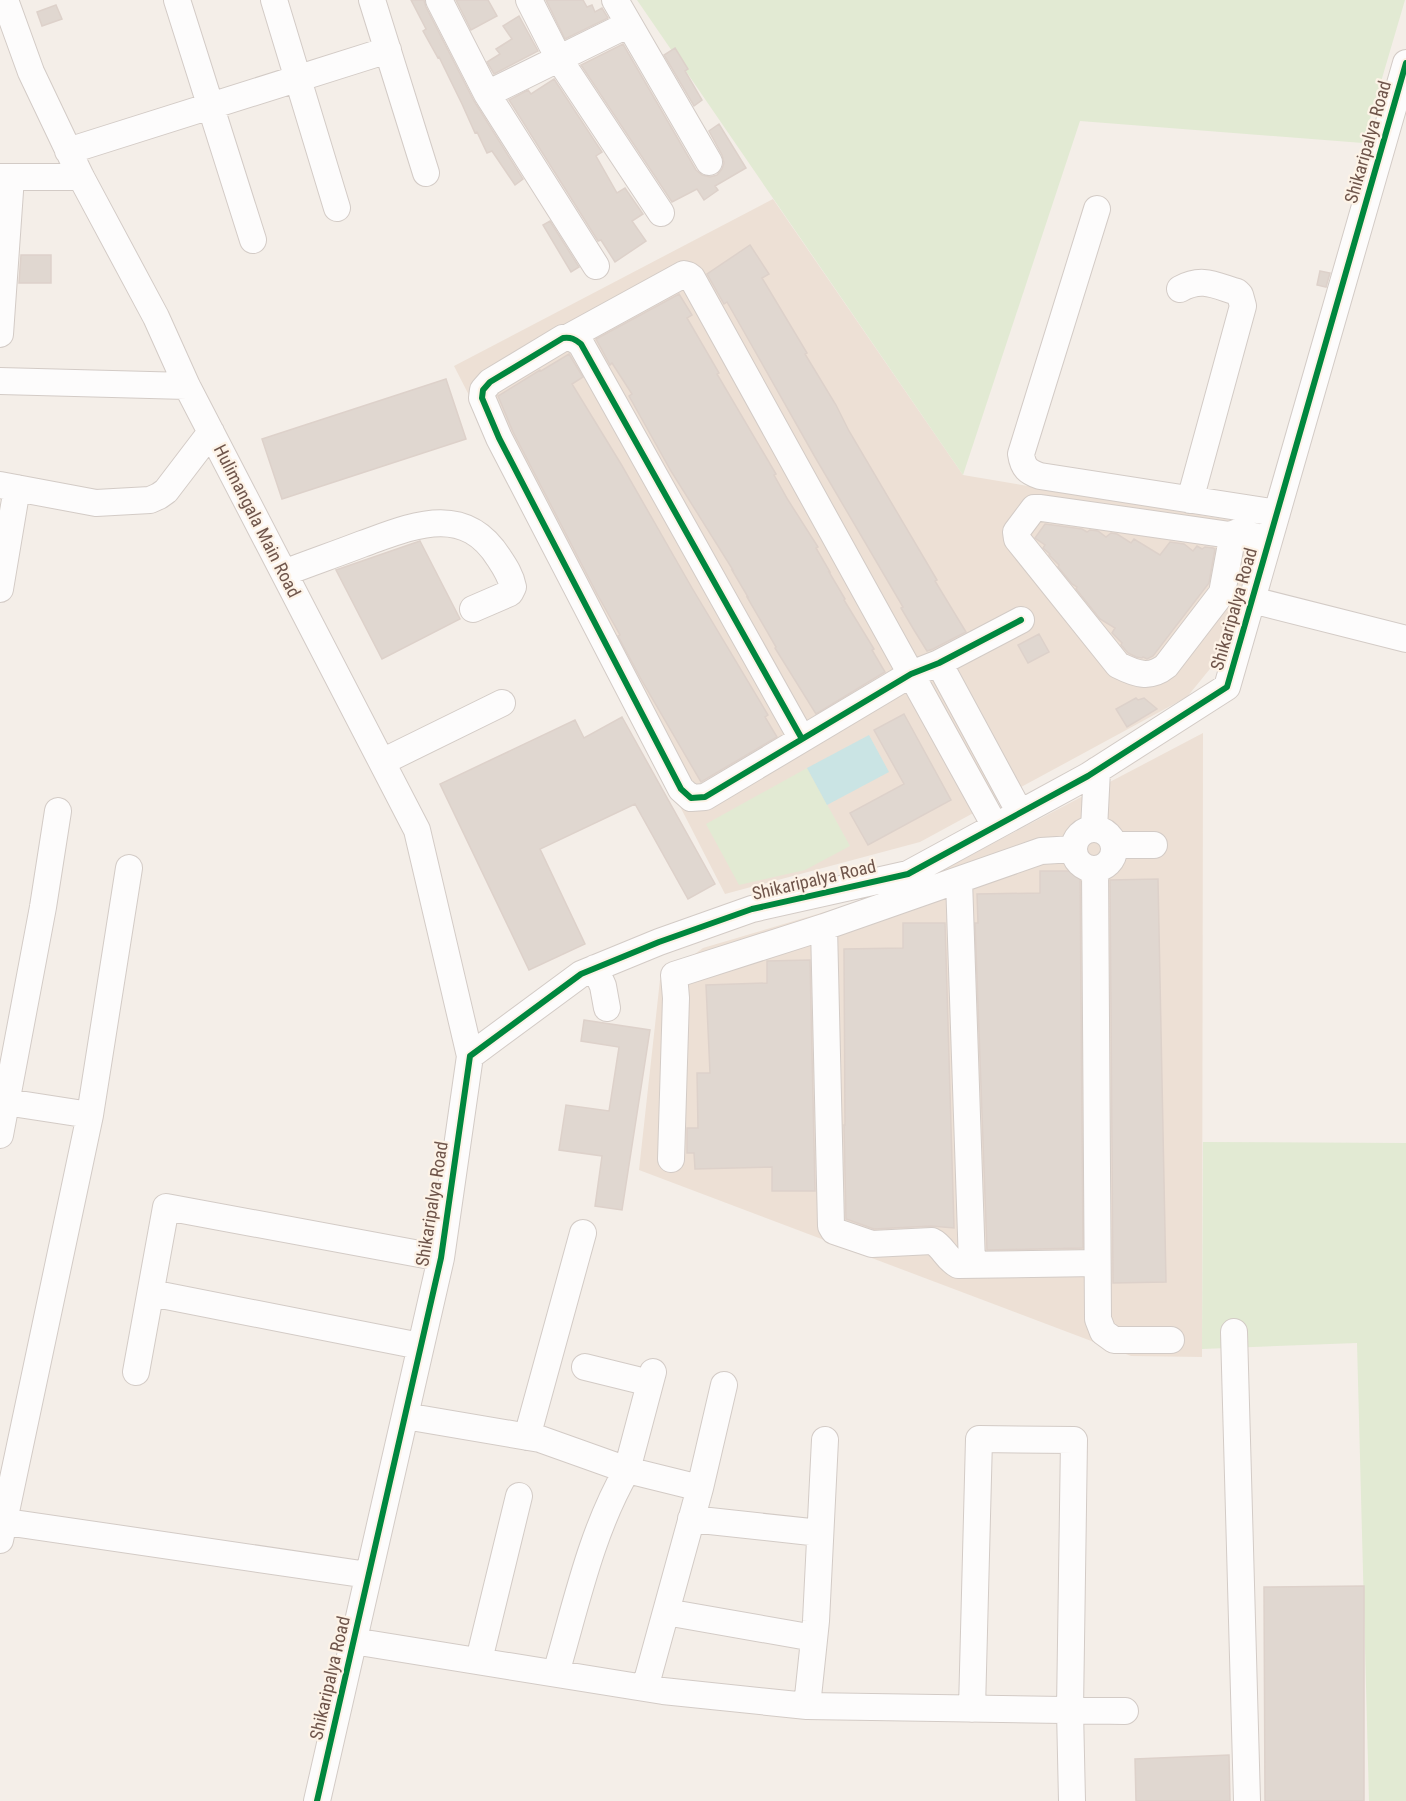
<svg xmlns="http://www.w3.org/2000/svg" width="1406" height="1801" font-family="'Roboto Condensed',sans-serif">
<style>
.residential{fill:#ede0d5}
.green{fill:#e2ead3}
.water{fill:#cae4e4}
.building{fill:#e0d7d0;stroke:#ddd1ca;stroke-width:1.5}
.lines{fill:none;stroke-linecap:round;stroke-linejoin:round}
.minor-casing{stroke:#d3cbc6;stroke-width:28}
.minor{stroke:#fdfcfc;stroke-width:26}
.cycleway-casing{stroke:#fdf3e7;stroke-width:10}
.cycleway{stroke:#00873e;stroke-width:6}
.labels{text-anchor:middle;stroke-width:4.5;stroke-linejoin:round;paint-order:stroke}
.street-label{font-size:18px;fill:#6f554b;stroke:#fdf3e7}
</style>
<rect width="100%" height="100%" fill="#f4eee8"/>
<path class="residential" d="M773,199L963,475L1260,525L1227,648L1187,697L920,842L725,894L454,366Z
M1203,733L1202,1357L1131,1356L639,1170L660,980L703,948L912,886Z"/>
<path class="green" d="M637,0H1405L1363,143L1080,121L963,475Z
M807,768L850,846L805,870L739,885L706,824Z
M1203,1142L1406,1143V1801H1369L1357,1343L1202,1349Z"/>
<path class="water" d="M869,735L889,772L827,805L807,768Z"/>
<path class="building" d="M411,0H424L426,7L474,101L523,179L515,185L492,151L487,153L477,132L475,133L462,104L439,57L438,58L423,31L426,29Z
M456,0H488L497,16L471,30Z
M546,0H583L587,7L592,5L595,12L602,8L608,18L565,39Z
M56,5L62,19L42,26L37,12Z
M519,16L538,51L494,74L487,62L500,54L496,49L512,39L503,26Z
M623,44L696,170L702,175L710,177L717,175L722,169L724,163L722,155L709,131L719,124L746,168L715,186L718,190L704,200L697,189L672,202L581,65Z
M675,48L688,69L685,71L702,100L694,106L664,55Z
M554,79L602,152L596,156L617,193L625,188L643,214L632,221L646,241L615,262L601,240L598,241L509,100L528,90L531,94Z
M550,221L579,267L571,272L543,225Z
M750,245L769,274L762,278L807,353L805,354L836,405L849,431L937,580L935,581L966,632L933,649L927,651L914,630L901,608L903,607L815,457L743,330L727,302L724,304L707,274Z
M21,255H51V283H19Z
M1320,271L1330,273L1326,287L1317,285Z
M679,294L692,315L687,318L719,373L717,374L776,474L774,475L788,500L818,547L816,548L830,572H829L845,599L844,600L874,649L872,650L885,672L816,714L775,648L776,647L747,597H748L732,570H733L671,471L629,396L632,394L612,363L610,365L596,339Z
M569,354L583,377L572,384L621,464L692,588L768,715L765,717L777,737L701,782L642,681L618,636L620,635L597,594L513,432L498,396L540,370L541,371Z
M446,379L466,439L282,499L262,439Z
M1045,524L1082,529L1087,532L1090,530L1098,531L1106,537L1111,533L1117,534L1131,543L1134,539L1160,555L1170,542L1184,544L1193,551L1197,546L1202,549L1205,547L1213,548L1215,549L1209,583L1153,656L1147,659L1143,657L1142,658L1136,657L1128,653L1121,645L1122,643L1112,633L1115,628L1100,619L1076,589L1077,587L1072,584L1058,567L1059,565L1049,555L1050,554L1043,548L1045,545L1035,538Z
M420,541L460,619L382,659L336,570Z
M1039,634L1049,652L1028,663L1018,645Z
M1136,698L1138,700L1144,698L1157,709L1127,727L1116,709Z
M904,714L951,800L868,845L850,813L904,784L874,730Z
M622,717L715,884L688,899L635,804L540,849L585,944L529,970L440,784L575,720L584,738Z
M1040,871H1080L1083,1248L987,1250L975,923H978L977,894L1040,893Z
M1158,879L1166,1282L1113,1283L1110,880Z
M903,923H945L954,1228L931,1226L874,1229L846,1219L844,1125H845L844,949L903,948Z
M810,960L815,1191H772V1167L695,1169L694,1153H687V1128H698L697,1073H710L706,985L767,983V961Z
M584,1020L650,1030L622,1210L595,1206L602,1156L559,1150L566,1105L609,1111L619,1047L581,1041Z
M1364,1586V1801H1265L1264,1587Z
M1229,1755L1230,1801H1136L1135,1759Z"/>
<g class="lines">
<defs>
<path id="minor" d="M5,0L31,72L81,177L156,317L187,386L417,830L470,1056
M177,0L253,240
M274,0L337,208
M372,0L426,173
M439,0L487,94L596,266
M529,0L559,59L661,213
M615,0L709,162
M487,94L629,24
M68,151L388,50
M0,177H81
M1097,209L1021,454C1023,468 1028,472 1040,476L1277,513
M1180,289C1202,277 1214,285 1237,292L1240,295L1243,306L1190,500
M0,334L11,177
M569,337L684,274L688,275L692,278L995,826
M0,381L187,386
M0,485L96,503L150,500L159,496L166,491L211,432
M1230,535L1231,544L1222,593L1166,666C1150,679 1136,674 1118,665L1017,539L1016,532L1034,508H1041L1230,535L1238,532L1269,540
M284,573C310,563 336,554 362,544C412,526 464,502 499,558C505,567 511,576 513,587L510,593L473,609
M0,589L17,488
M1252,600L1406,639
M939,663L1020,813
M802,739L581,344C575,339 571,337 563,338L490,382L483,390L482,398L499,438L681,789L691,798L705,797L911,674L939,663L1021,620
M382,762L502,703
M1094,829L1097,770
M1074 849a20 20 0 1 1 40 0a20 20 0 1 1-40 0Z
M1114,845H1154
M1095,869L1098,1319L1103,1332L1114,1340H1171
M959,880L972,1264
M824,927L831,1226L834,1231L872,1244L932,1241C943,1246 946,1259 958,1265L1097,1263
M595,968L603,986L607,1008
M0,1101L90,1115L0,1540
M90,1115L129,868
M0,1135L43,907L58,811
M671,1159L676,998L674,975L824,927L1041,851L1074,849
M151,1293L420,1346
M1234,1332L1247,1801
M585,1367L650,1383
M136,1372L166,1207L441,1258
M405,1416L540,1439L627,1470L653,1372
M527,1437L583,1233
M691,1519L820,1533
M0,1521L368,1575
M666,1612L814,1638
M353,1641L663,1691L807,1706L1125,1711
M479,1660L519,1496
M556,1673C576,1605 591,1532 627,1470L700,1488
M645,1688L700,1488L724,1385
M807,1706L816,1621L825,1440
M972,1709L979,1439L1074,1440L1070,1710L1072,1801
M317,1801L441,1258L470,1056L581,974L659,942L752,909L908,874L1088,776L1227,687L1406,63"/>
</defs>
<use href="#minor" class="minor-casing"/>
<use href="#minor" class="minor"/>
<defs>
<path id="cycleway" d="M802,739L581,344C575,339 571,337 563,338L490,382L483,390L482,398L499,438L681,789L691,798L705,797L911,674L939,663L1021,620
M317,1801L441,1258L470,1056L581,974L659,942L752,909L908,874L1088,776L1227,687L1406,63"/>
</defs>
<use href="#cycleway" class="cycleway-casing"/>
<use href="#cycleway" class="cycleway"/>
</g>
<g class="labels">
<g class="street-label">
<text transform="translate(1368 142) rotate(-74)" y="6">Shikaripalya Road</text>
<text transform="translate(257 521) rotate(63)" y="6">Hulimangala Main Road</text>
<text transform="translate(1234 609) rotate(-74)" y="6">Shikaripalya Road</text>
<text transform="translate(814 880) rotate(-13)" y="6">Shikaripalya Road</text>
<text transform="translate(432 1204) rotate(-81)" y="6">Shikaripalya Road</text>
<text transform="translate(330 1678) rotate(-77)" y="6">Shikaripalya Road</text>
</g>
</g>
</svg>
